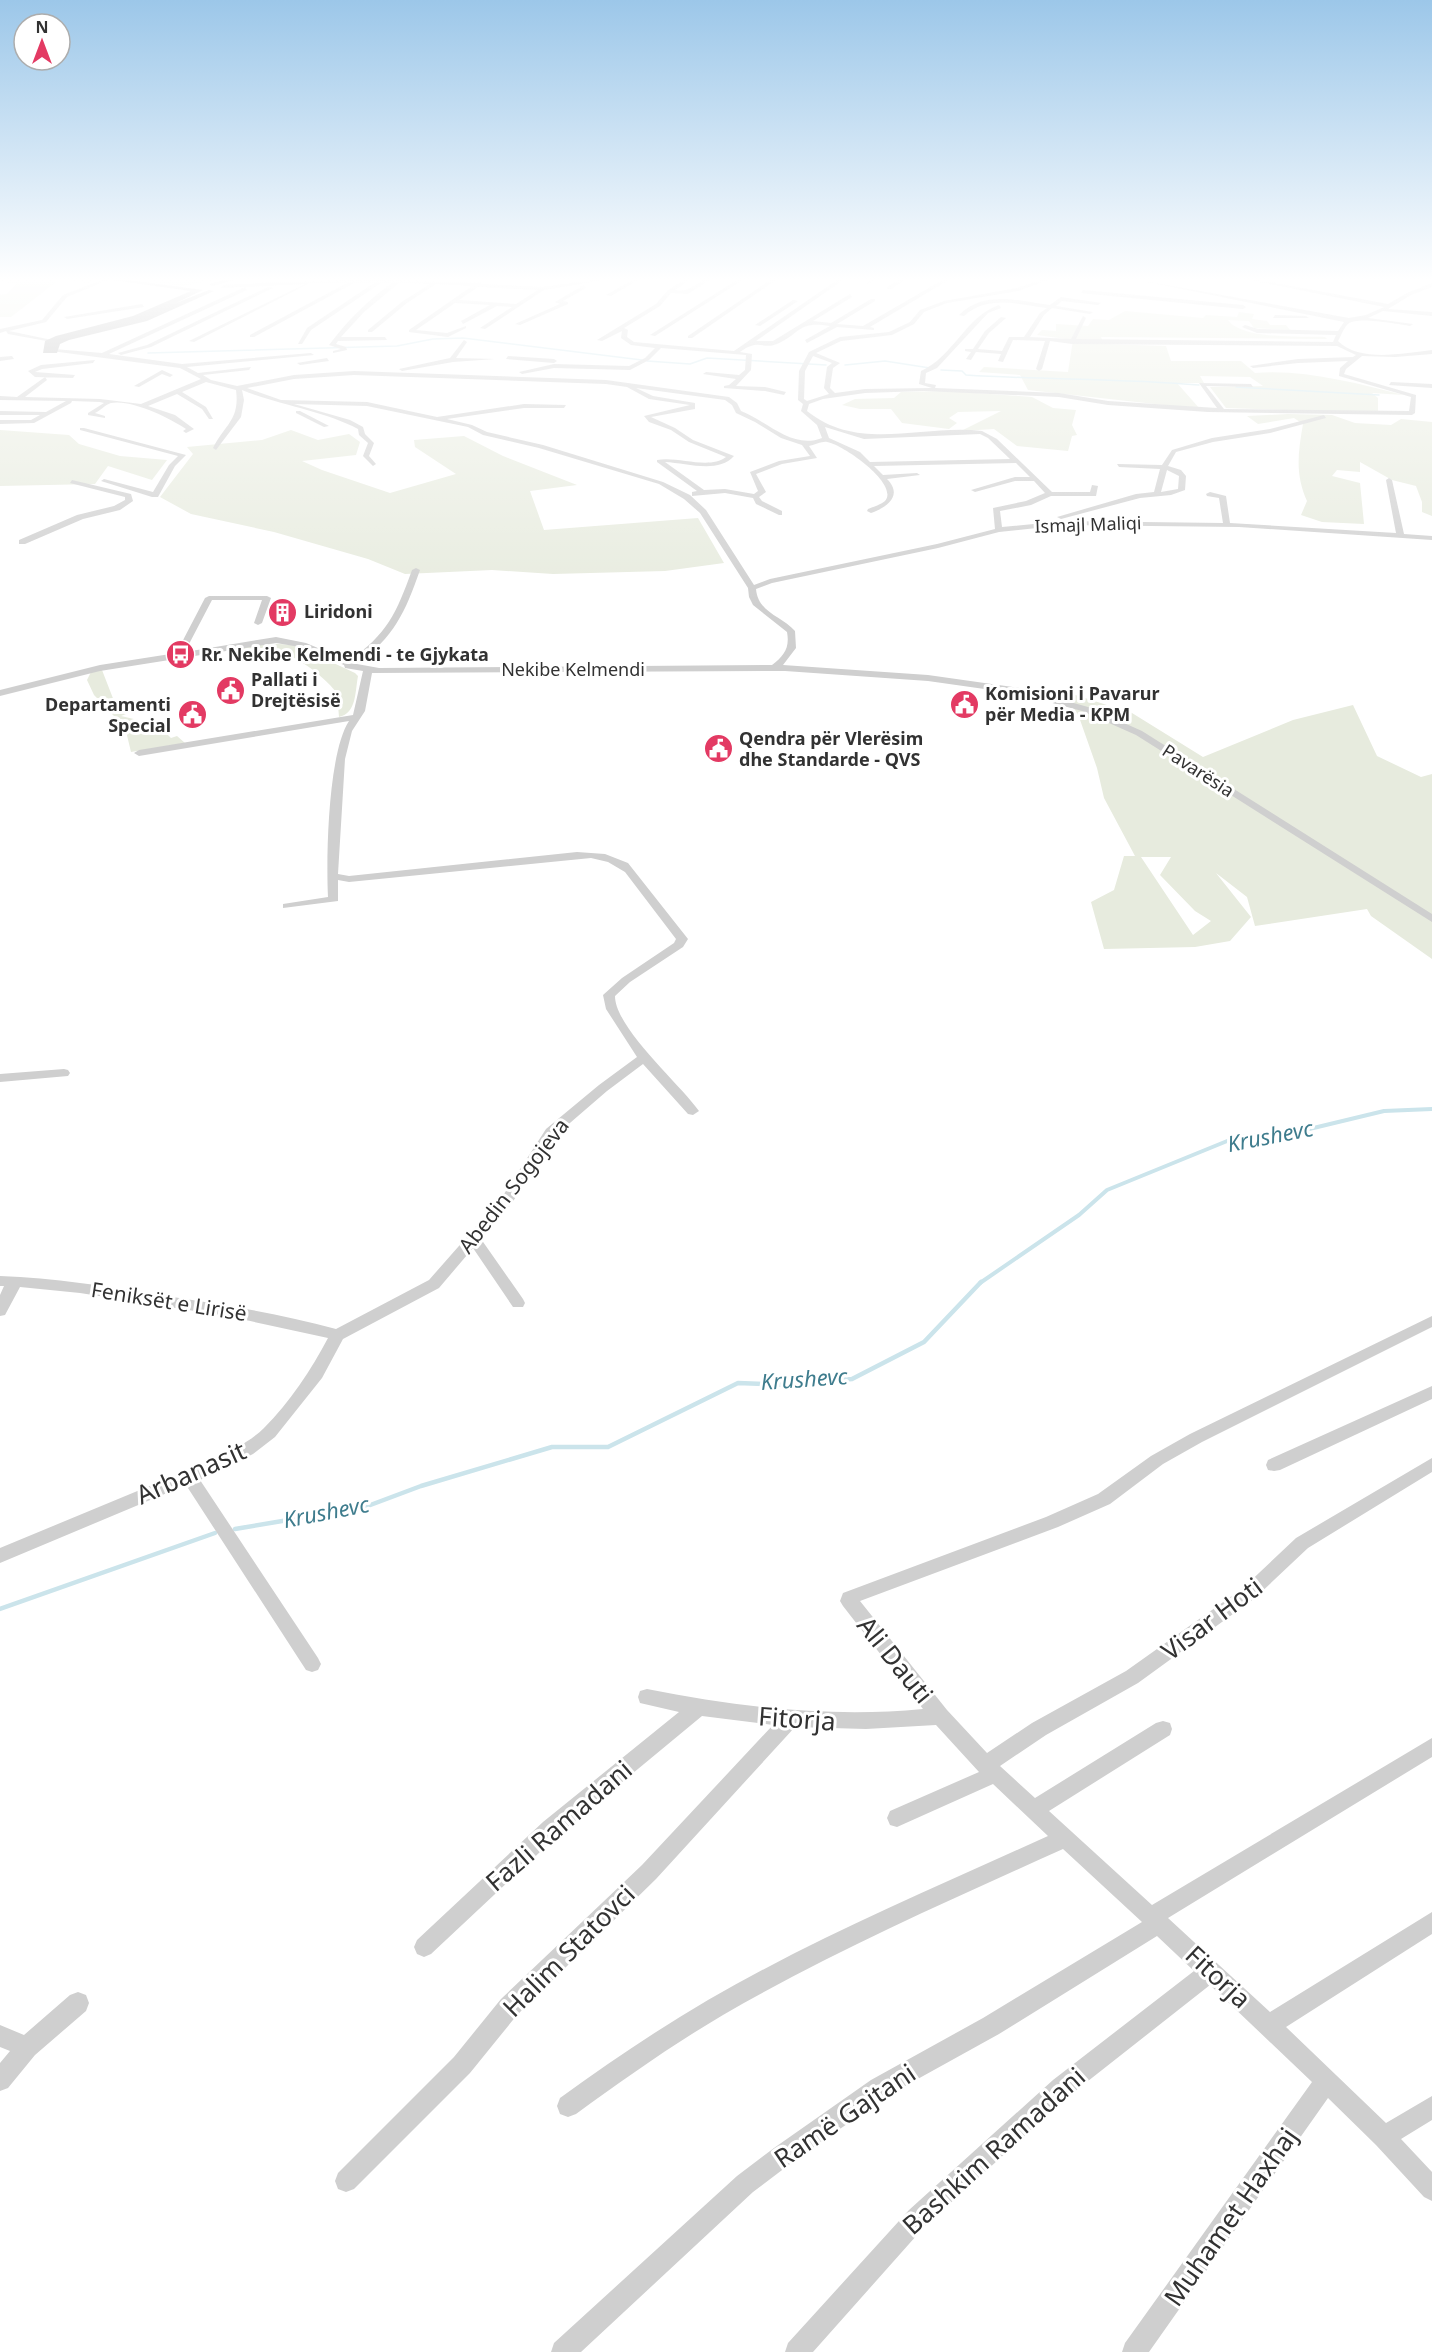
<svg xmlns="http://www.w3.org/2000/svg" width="1432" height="2352" font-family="'Noto Sans',sans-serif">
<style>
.green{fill:#e7ebde;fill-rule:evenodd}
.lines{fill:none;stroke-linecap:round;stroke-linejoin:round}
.stream-far2{stroke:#cbe4eb;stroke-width:1.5}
.stream-far1{stroke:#cbe4eb;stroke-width:4}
.stream{stroke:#cbe4eb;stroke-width:4.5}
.minor{fill:#cfcfcf;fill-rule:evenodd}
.major{fill:#aaa;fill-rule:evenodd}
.labels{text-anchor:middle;stroke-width:6;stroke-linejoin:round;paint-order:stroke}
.far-street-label{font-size:18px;fill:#323232;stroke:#fff}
.far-poi-label{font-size:18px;font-weight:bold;fill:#323232;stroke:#fff;text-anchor:start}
.street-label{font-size:21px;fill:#323232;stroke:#fff}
.water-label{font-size:22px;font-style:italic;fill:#3e7c8d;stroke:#fff}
.near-street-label{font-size:26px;fill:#323232;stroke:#fff}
</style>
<rect width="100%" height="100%" fill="#fff"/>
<path class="green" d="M0,278H90L98,279L89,283L60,279L11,317H0V295L7,294L16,284L0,281Z
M161,278H228L182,286L149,281Z
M1125,311L1203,318L1206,315L1237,317L1239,312L1254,314L1252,319L1267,321L1270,325H1286L1290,330L1254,328L1249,321L1228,320C1242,340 1302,336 1325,337L1327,339L1101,337L1104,344L1166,346L1171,361H1241L1255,373C1304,369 1355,383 1404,395L1372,393L1378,398V413L1226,408L1210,387L1263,386L1250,377L1200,376L1204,383H1177L1200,409L1028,390L1020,375L979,372L984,367L1068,372L1073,340L1037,335L1042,330L1056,331V324L1088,326L1093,319L1109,320Z
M948,391L1032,397L1053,408L1076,410L1072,425L1077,435L1072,436L1068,451L1017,446L994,429L961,431L1001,411L958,412L949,418L957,423L949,429L902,423L891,409H860L842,405L855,399L894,398L901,392Z
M1288,414L1332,415L1355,423L1391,425L1401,419L1432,422V516L1422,512V502L1416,486L1392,480L1360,462V472L1337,470L1332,476L1360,483L1364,524L1322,522L1301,515L1307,501C1295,474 1298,453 1303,424L1294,418L1258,424L1247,416Z
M0,430L69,435L79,444L120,456L167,460L152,480L108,466L95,484L0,486Z
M291,430L318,440L349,434L360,442L356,455L302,461L322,470L390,493L456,474L415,447L414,440L464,436L503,456L577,485L530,491L544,530L698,518L724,563L665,571L553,574L492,570L405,574L368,559L274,532L191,514L160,497L193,454L187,447L262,440Z
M262,643L295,645L355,673L358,676C355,691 357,713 339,717L337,693C321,673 289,649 262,648C245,647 238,654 220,649Z
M102,670L114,701L103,704L94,695L87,680L91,672Z
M1063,691L1132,713L1203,757L1293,720L1353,705L1377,756L1421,777L1432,774V959L1371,916L1367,909L1255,926L1247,897L1216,873L1251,917L1230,941L1195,947L1104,949L1091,902L1114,890L1124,856H1135L1104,798L1097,768L1079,717ZM1141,857H1171L1160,875L1195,911L1211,921L1193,935Z
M116,705L126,714L121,716L138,720L145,732L161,728L171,738L177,736L185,743L131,752L125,727L106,708Z"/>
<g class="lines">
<path class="stream-far2" d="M148,353L397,346L433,339L463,338L642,360
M647,361L690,364L707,358L826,365
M845,365L885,361L930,368
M941,370L962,371L966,375C1044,380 1122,378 1199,385
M1236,387L1379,395"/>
<path class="stream-far1" d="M980,1283L1079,1215L1107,1190L1237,1137L1301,1131L1384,1111L1432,1109"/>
<path class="stream" d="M235,1529L365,1507L421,1486L552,1447H608L738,1383L791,1385L852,1379L924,1342L981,1282
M0,1609L215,1533"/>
<path class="minor" d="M107,278H113L67,297L46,322L9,331L52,340V342L8,334L6,331L0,333V329L42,320L63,295Z
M606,278H616L544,290L485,329L480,328L512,307L497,306L463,324L461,321L490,305L455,303L416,330L447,333L466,326V328L448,337L409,332V330L472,286L436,284L407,303L372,332H368V330L403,301L430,284L399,283L364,312L341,337H385L387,340L338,341L336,344L346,347L347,350L333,353V351L341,349L329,345C347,321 368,300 392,283H381L311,330L302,344H298L307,328L374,283H354L254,337H250V335L347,283H310L194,342L189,341L305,284L221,288L223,285C308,280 392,278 476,283L480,281L482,284L542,287ZM478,287L538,290L516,304L459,300Z
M636,278H642L611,296L606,295Z
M687,278H693L675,290C695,293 698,277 713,278L688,294L671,293L660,306L624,328L628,330L627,337L634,342L734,351L840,278H846L756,341H773L850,294L852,297L813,321L831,323L871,299H875V301L837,324L863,326L946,278H952L870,327L874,328V330L837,327L807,343L805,340L830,326C797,321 802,333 777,344C762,350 760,338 740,352L752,354L751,370L736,386L765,387L786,392L784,395L765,391L724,388V386L729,385L736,379L703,374L706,372L739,375L745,370L746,355L661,348L649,360L630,370L554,368L522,374L519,372L554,364L629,366L645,358L655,348L631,345L621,338L622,331L602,341L597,340L656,304L668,290Z
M740,278H746L655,336L650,335Z
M773,278H779L692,338H688V336Z
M874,278H880L867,284V282Z
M902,278H908L891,289H887V287Z
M1047,278H1054L1018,291L947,303L924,312L914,324L892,335L841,341L816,353L840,363L833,368L830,388L835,393L865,389L932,388L919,384L921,371C953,357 966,316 999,305L1001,308L988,313L937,368L926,373L925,383L936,385L935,388L1059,393L1108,401L1217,408L1199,383L1251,384L1253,387L1206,386L1224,409L1409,411L1411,397L1339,376L1340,368L1348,361L1298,363L1253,368L1250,366L1298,359L1353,357L1356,355L1337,346L1072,344L1050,341L1042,369L1039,371L1036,369L1045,341L1013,340L1003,362L998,361L1001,354L976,352L971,360L966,359L971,352L965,351V349H973L985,331L1001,317L1006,318L989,333L978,349L1002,351L1009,337H1024L1040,313L1047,308C1017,304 988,295 964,316L959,315C984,290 1019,301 1050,305L1061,297L1101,303L1098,305L1062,301L1056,306L1093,312L1090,314L1052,308L1044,315L1030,337L1071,339L1083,316L1086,318L1076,339L1333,342L1336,335L1257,333L1242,327L1245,325L1258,329L1338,331L1344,322L1128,278L1349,318L1366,315L1384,307L1240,278H1249L1388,304L1407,293L1432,283V287L1411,295L1388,309L1432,312V316L1383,311L1368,318L1413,324L1410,326C1397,324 1357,316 1348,324C1344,327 1341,336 1338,341C1360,363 1404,353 1432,350V354L1395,357L1362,356L1346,369L1344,374L1416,395L1415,413L1412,415L1208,412L1108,405L1059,397L924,391L865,393L823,399L809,404L807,411C859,453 922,424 982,431L997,439L1052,492H1090L1092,485L1098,486L1096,496H1051L1031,505L1000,511L1002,527L1064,521L1223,523L1219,498L1207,496L1206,494L1210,492L1226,496L1230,523L1396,533L1386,480L1389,478L1392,480L1404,534L1432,536V540L1239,527L1064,525L999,532L938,548L772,583L756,589C758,613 782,616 795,631L796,648L783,665L928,675L1020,688L1088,707L1142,731L1432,914V922L1136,735L1082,711L1019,694L928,681L785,671L372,673L365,711L352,731L345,759L338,874L349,876L577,852L605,854L628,863L688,939L683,947L630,982L615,996C615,1028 680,1084 699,1111L693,1115L688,1114L643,1064L607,1091L556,1135L512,1203L481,1239L523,1299L525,1303L523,1307H513L473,1248L439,1288L343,1339L322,1378L275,1437L253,1454L200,1480L318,1658L321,1664L318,1670L312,1672L306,1670L186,1485L0,1563V1548L217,1458C233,1450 251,1441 264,1428C290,1402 311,1370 328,1338L227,1316L80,1293L20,1287L5,1315L0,1316V1295L4,1286H0V1276C54,1278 106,1286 160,1295C219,1304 278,1313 336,1329L429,1280L502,1197L546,1129L599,1085L637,1057L606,1009L603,995L622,978L674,943L676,939L625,872L608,862L591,858L349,882L338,880V901L283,908V904L328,897C326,857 328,753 349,721L139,756L134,753L139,750L353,715L363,671L345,668L344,665L300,647L276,643L100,671L0,696V690L100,665L183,652L181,644L205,598L209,596H267L271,598L262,623L258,625L254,623L262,600H212L189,644L191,651L276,637L306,643L349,661C388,633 396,614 412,570L416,568L420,570C405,613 394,637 357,664L379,668L772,665C784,656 790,648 787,632L753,605L749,597L748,588L700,513L684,499L659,484L539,448L483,435L468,427L367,406L294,404L350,420L363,427L365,434L374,443L369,456L376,464L373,466L363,456L368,443L359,435L358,429C325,411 279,405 242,390L244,400L241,417L216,450L213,448C225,424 240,420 236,390L206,382L182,392L206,407L213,419H209L202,409L177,394L148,406L175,415L194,429L186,433L183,431L186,429C170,418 131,399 111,403C106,404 100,411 95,413L105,416V418L88,415V413L104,403L100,402L72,401L71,403L34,423L0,424V420H31L40,415H0V411L46,412L66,401L0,400V396L17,397L45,377L47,380L25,397L100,399L141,404L201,379L180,368L51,351L54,349L102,353L245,287L247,290L109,354L182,364L311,353L314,355L187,367L198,373L251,367L249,370L203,375L211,380L237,386L294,375L354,371L606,380L729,397L737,403L741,411C767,421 792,450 822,438L817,425L801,411L803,404L798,400L799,371L809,352L840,337L889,332L910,322L920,310L944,301L1017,288ZM813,356L832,363L827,367L824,388L829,394L807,401L804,399L805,371ZM354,375L606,384L627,387L649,399L690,405L644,416L649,422L671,430L689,442L726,457C709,470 678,456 657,460V462L697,491L692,492V496L725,493L753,498L756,504L779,515H782V511L762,501L759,497L766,492L756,474L782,464L817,458L809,446C814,445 823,441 827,442C842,444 900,484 885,501C882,504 873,507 868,509L867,511L871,513C888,507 903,495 887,479L920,475L917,473L883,475L874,466L1016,463L1030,477H1015L971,490L975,492L1015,481H1034L1045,493L1026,501L993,508L995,529L937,544L770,579L754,585L706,510L690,495L663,482L543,445L487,432L472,425L447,419L524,408H564L566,405L524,404L437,417L367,402L281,400L247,388L294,379ZM636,388L725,400L732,405L736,413L755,422L781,438L802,445L810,456L779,461L750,472L758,491L754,494L725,489L704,490L665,462C687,463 718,474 734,456L693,440L675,428L651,417L695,409V403L653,396ZM825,427L864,439L980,434L988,438L1010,459L870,462L860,452L829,438Z
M584,285L586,288L563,301L568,302V304L520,325L515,324L560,304L555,302Z
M268,287L273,288L151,347L121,355L118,353L147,345Z
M1083,290L1243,305L1246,307L1243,309L1081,293Z
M793,300L798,301L760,326L755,325Z
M142,304L144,307L67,319L64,317Z
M1275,315L1306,316L1309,318H1273Z
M464,340L467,342L456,358L495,359L453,362L402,371L399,369L450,358Z
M12,356L14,359L0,361V357Z
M508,356L554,359L557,361L554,363L506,359Z
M327,358L329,361L300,365L297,363Z
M95,360L93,363L42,369L35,372L75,375L73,378L35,377L28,371L41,365Z
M162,370L173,375L170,377L162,374L139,387L134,386Z
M1391,382L1432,384V388L1389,385Z
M296,411H300L329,426L324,427L296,413Z
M1324,415L1326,418L1270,433L1213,442L1176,452L1168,466L1181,470L1186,476L1185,490L1171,495L1140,498L1061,519L1057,517L1136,494L1154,492L1160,469L1119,467L1117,464L1162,465L1172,450L1212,438L1270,429ZM1167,470L1179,476L1178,489L1161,492Z
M80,428H84L186,455L175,466L158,497H152L101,481L104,479L153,492L169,465L178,456L80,430Z
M72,480L131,494L133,501L120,510L83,519L25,544H19V540L77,515L114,506L125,500V497L70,483Z
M64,1069L68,1070L70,1073L68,1076L0,1082V1074Z
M1432,1316V1327L1202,1442L1163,1464L1110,1504L1058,1527L860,1601L947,1710L987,1753L1032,1723L1126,1671L1243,1588L1296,1538L1432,1458V1472L1308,1548L1255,1598L1138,1683L1046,1735L1000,1766L1035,1798L1156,1723L1163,1721L1170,1723L1172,1729L1170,1735L1049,1811L1152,1905L1432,1738V1757L1168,1918L1270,2012L1432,1912V1934L1286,2027L1386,2123L1432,2096V2120L1401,2139L1432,2172V2201L1424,2197L1376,2145L1328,2098L1149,2352H1122L1125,2343L1312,2082L1210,1985L1069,2096L925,2226L813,2352H785L788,2343L909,2210L1053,2080L1194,1971L1157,1936L999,2034L887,2096L790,2164L753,2192L581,2352H551L554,2343L737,2176L774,2148L871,2080L983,2018L1142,1922L1063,1849C948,1901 832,1952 723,2015C672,2045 624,2079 576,2114L568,2117L560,2114L557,2106L560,2098C608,2063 657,2030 708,2000C817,1937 934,1888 1048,1836L993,1784L897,1827L890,1825L887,1818L890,1811L979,1772L936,1725L866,1729L795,1727L656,1879L517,2015L470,2073L354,2189L346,2192L338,2189L335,2181L338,2173L454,2057L501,1999L642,1865L773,1725L702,1716L557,1836L431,1954L424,1957L417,1954L414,1947L417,1940L543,1822L679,1712L640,1703L638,1697L640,1691L647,1689C738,1707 830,1718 923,1709L843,1606L840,1601L843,1593L1046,1517L1098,1494L1151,1456L1190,1434Z
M1432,1386V1399L1280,1470L1274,1471L1268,1470L1266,1465L1268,1460Z
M78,1992L86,1995L89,2003L86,2011L35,2055L8,2088L0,2091V2063L10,2051L0,2047V2025L24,2035L70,1995Z"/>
<path class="major" d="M98,278H114L203,290L176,303L209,290L214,291L147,321L69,340L60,344L57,353H43L45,341L56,336L133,316L191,291Z
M232,278H242L212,286L209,284Z"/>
</g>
<linearGradient id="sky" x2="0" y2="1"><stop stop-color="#9cc7e9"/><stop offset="0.46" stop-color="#fff"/><stop offset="1" stop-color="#fff" stop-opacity="0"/></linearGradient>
<rect width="1432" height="607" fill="url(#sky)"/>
<defs>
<symbol id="building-disc" viewBox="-11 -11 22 22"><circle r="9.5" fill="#e33a63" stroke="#fff"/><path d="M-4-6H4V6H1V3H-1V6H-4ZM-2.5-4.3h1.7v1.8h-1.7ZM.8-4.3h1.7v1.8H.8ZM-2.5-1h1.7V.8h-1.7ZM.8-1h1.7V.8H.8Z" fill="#fff"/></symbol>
<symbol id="bus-disc" viewBox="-11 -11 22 22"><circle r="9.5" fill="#e33a63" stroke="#fff"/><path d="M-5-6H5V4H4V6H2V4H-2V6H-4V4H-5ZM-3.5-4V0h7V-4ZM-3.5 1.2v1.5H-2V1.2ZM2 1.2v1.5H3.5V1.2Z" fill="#fff"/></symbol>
<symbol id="civic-disc" viewBox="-11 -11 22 22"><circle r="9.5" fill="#e33a63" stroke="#fff"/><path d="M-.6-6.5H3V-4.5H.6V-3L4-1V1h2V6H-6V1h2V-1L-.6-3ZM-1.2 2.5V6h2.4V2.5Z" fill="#fff"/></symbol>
</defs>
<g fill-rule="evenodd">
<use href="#building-disc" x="266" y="596" width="33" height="33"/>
<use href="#bus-disc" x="164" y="638" width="33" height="33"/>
<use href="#civic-disc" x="214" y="674" width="33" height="33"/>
<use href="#civic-disc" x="948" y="688" width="33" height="33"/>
<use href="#civic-disc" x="176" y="698" width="33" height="33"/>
<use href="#civic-disc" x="702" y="732" width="33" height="33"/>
</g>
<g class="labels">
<g class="far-street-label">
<text transform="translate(1088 525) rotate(-2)" y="6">Ismajl Maliqi</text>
<text x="573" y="676">Nekibe Kelmendi</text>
<text transform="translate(1198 771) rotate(33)" y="6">Pavarësia</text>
</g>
<g class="far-poi-label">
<text x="304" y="618">Liridoni</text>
<text x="201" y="661">Rr. Nekibe Kelmendi - te Gjykata</text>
<text x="251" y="686">Pallati i<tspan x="251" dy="21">Drejtësisë</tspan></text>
<text x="985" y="700">Komisioni i Pavarur<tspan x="985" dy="21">për Media - KPM</tspan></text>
<text x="171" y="711" text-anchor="end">Departamenti<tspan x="171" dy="21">Special</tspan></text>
<text x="739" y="745">Qendra për Vlerësim<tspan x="739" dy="21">dhe Standarde - QVS</tspan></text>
</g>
<g class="street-label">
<text transform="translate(514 1186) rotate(-52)" y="7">Abedin Sogojeva</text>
<text transform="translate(169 1302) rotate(9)" y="7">Feniksët e Lirisë</text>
</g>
<g class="water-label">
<text transform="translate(1270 1136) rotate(-11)" y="8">Krushevc</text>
<text transform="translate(804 1379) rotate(-4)" y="8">Krushevc</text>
<text transform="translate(326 1512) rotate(-11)" y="8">Krushevc</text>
</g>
<g class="near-street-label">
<text transform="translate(191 1473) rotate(-24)" y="9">Arbanasit</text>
<text transform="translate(1212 1619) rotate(-37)" y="9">Visar Hoti</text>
<text transform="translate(895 1660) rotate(51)" y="9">Ali Dauti</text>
<text transform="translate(797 1719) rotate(4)" y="9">Fitorja</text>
<text transform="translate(559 1826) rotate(-41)" y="9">Fazli Ramadani</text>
<text transform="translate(569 1951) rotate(-45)" y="9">Halim Statovci</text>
<text transform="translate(1218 1977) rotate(43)" y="9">Fitorja</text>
<text transform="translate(845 2116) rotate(-34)" y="9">Ramë Gajtani</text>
<text transform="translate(994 2151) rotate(-42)" y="9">Bashkim Ramadani</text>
<text transform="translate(1231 2217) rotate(-55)" y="9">Muhamet Haxhaj</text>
</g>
</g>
<g transform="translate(42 42)"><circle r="28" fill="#ffffff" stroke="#adadad" stroke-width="1.5"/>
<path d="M0-4.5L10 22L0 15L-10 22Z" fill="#e33a63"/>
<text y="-9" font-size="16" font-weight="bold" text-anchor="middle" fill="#323232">N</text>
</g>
</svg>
